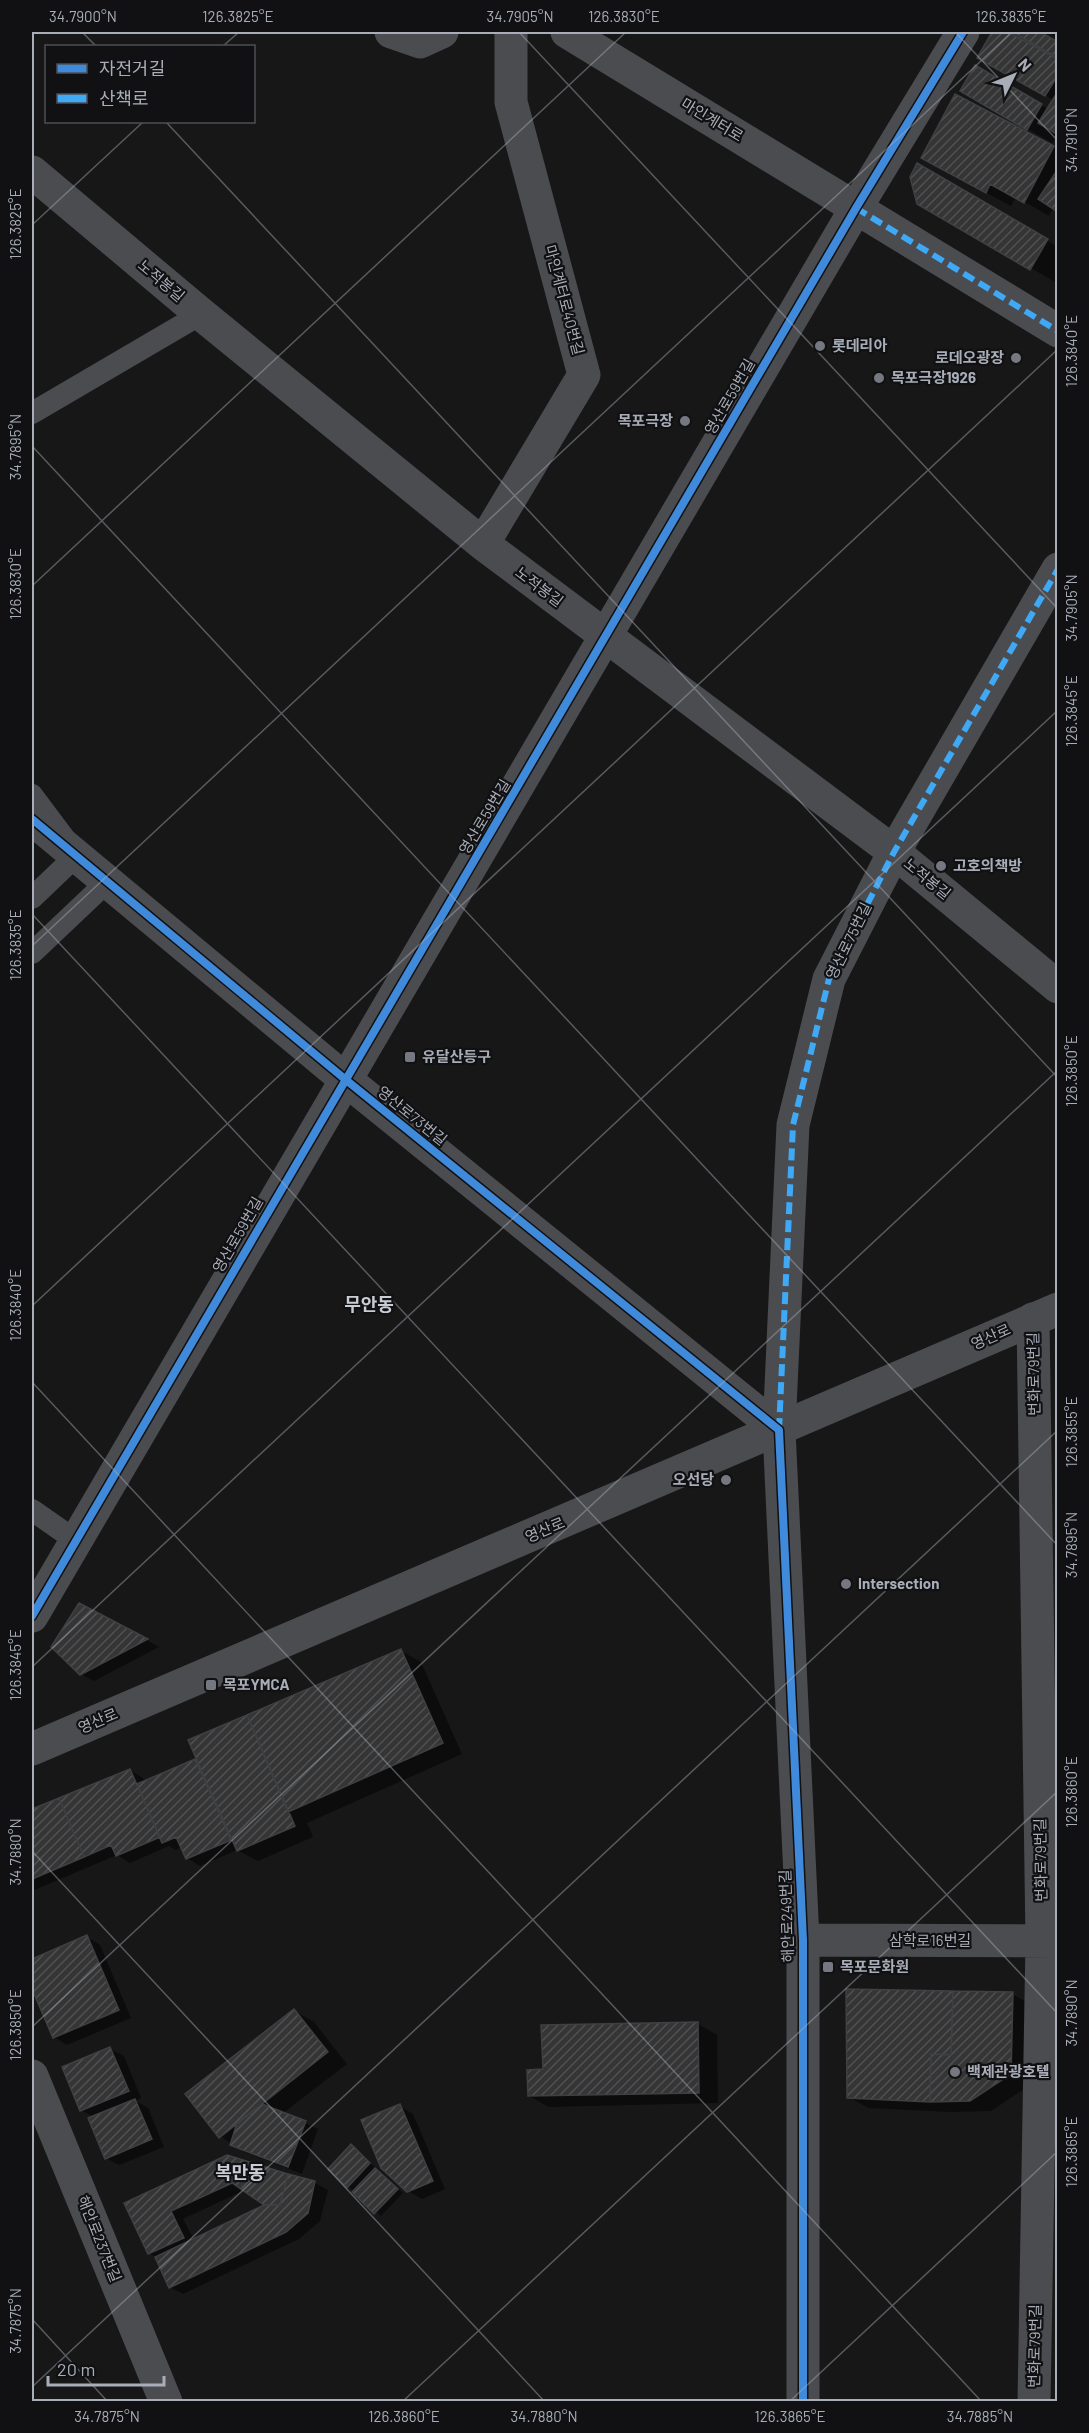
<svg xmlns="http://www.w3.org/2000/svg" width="1089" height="2433" font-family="Barlow,'Noto Sans KR',sans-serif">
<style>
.shadow{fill:#0007;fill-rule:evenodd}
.building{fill:url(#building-hatch);stroke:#3f4043;stroke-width:1.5}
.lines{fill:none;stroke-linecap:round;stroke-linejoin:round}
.service{stroke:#4b4c50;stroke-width:22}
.pedestrian{stroke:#4b4c50;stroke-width:33}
.minor{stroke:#4b4c50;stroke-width:33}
.tertiary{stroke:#4b4c50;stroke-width:33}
.quiet{stroke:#3fa9f5;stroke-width:6;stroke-dasharray:12 6;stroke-linecap:butt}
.cycleway-casing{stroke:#111113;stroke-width:11}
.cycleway{stroke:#408adc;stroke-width:8}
.ticks{fill:none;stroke:#a8adb8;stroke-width:1.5;stroke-opacity:0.45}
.poi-dot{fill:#757880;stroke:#111113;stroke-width:2}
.labels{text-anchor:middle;stroke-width:4.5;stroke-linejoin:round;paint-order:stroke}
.street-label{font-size:15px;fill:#a8adb8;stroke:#111113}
.poi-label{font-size:15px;font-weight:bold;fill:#a8adb8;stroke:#111113;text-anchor:start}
.quarter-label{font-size:18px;font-weight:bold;fill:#c9ccd4;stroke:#111113}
.neatline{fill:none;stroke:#a8adb8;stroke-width:2}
.ticks-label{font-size:15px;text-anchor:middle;fill:#a8adb8}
</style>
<defs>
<pattern id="building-hatch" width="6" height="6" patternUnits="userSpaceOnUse" patternTransform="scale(1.5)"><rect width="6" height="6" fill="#353536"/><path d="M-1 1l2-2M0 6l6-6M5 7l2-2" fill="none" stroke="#4f5051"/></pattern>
</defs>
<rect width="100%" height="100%" fill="#171717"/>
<path class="shadow" d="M994,32H1005L1058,61V134L1052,143L962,90L975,67L1048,109L1054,100L979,58Z
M1047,32H1058V38Z
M956,96L1058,150V210L1053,208L1049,216L1016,197L1011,206L947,172Z
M918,165L1058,247V278L1055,282L919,203Z
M79,1605L147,1640L159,1647L94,1681L81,1674Z
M401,1651L421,1662L462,1754L307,1823L313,1837L258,1861L237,1850L200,1866L187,1858L182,1847L176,1850L169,1846L130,1863L117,1855L32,1891V1811L130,1770L143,1778L145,1782L195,1760L200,1763Z
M87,1937L100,1945L131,2018L67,2045L54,2037L32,1985V1961Z
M1012,1994L1032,2005L1030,2085L991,2111L951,2112L868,2108L849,2097Z
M294,2011L314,2022L347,2064L283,2113L318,2129L302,2174L245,2152L220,2136Z
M698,2024L717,2035L718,2103L549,2107L529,2096L544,2071Z
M110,2049L124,2056L141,2098L136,2101L148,2108L164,2147L119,2165L106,2158L94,2117L81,2110Z
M400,2106L413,2114L445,2189L422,2199L408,2191Z
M352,2146L403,2193L381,2216L348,2186Z
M227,2157L315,2183L328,2190L320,2221L299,2239L183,2294L170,2287L157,2258L149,2253L126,2204ZM245,2190L267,2205L194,2240L183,2219Z"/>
<path class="building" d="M992,32H1008L1058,59V75L1045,96L977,58Z
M1012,32H1040L1058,42V58Z
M975,65L1042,104L1027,130L960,91Z
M1058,91V135L1038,123Z
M955,94L1054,146L1024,203L990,184L986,193L921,158Z
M917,163L1048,239L1030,270L917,204L910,177Z
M1058,169V212L1038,199Z
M79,1603L148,1639L80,1675L51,1647Z
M401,1649L443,1743L288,1812L247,1715Z
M247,1715L295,1826L237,1851L188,1740Z
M195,1759L231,1840L186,1859L176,1837L162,1843L137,1784Z
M130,1769L160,1837L116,1856L111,1845L84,1857L59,1798Z
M59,1798L84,1857L32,1879V1809Z
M87,1935L119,2010L53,2038L32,1989V1959Z
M846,1989L953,1991L951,2055L931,2054L930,2102L847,2098Z
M953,1991L1013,1992L1011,2074L970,2101L930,2102L931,2054L951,2055Z
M294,2009L328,2052L219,2138L185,2094Z
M698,2022L699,2093L528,2096L527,2070L543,2069L541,2025Z
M110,2047L129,2091L80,2111L62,2067Z
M135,2099L152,2139L105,2159L88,2118Z
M262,2104L306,2121L288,2167L230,2145L237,2123Z
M400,2104L433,2181L407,2192L381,2168L361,2120Z
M351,2144L370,2163L347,2188L328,2169Z
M227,2155L288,2174L280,2205H264L232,2183L171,2211L184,2238L148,2254L124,2203Z
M375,2168L398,2189L374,2214L352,2192Z
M288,2174L315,2181L308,2213L286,2232L169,2288L155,2257L264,2205H280Z"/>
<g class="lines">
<path class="service" d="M32,413L201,314
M32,795L77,855L32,898
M32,953L108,881
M32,1510L75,1540"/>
<path class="pedestrian" d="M856,208L1058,331
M779,1430L793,1125L829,979L894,852L1058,569"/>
<path class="minor" d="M391,32L420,42L442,32
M567,32L856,208
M32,172L201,314L483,544L894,852L1058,987
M483,544L584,375L511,102V32
M32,819L346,1080L779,1430L803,1940V2402
M1033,1319L1042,1941L1034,2402
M803,1940L1058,1941
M32,2076L166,2402"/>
<path class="tertiary" d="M32,1616L856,208L963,32
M32,1749L1058,1309"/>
<path class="quiet" d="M856,208L1058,331
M779,1430L793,1125L829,979L894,852L1058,569"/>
<defs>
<path id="cycleway" d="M32,819L346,1080L779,1430L803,1940V2402
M32,1616L856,208L963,32"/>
</defs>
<use href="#cycleway" class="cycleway-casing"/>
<use href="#cycleway" class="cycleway"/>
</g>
<path class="ticks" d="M82,32L96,46M519,32L1058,609M955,32L1058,141M223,46L239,32M166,122L1058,1078M32,225L143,122M32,446L1058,1546M32,586L626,32M32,914L1058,2014M32,946L1012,32M32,1306L1058,349M32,1382L982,2402M32,1667L1058,710M32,1851L545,2402M32,2027L1058,1070M32,2319L108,2402M32,2387L1058,1430M402,2402L1058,1791M789,2402L1058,2151"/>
<g class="poi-dot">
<circle cx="820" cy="346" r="6"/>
<circle cx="1016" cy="358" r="6"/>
<circle cx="879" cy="378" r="6"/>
<circle cx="685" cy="421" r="6"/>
<circle cx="941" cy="866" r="6"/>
<rect x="404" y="1051" width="12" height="12" rx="3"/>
<circle cx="726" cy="1480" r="6"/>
<circle cx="846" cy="1584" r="6"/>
<rect x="205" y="1679" width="12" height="12" rx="3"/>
<rect x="822" y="1961" width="12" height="12" rx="3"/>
<circle cx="955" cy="2072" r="6"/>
</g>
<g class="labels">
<g class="street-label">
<text transform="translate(712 120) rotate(31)" y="5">마인계터로</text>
<text transform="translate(161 281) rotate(40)" y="5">노적봉길</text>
<text transform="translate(564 300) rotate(75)" y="5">마인계터로40번길</text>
<text transform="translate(730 397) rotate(-60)" y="5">영산로59번길</text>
<text transform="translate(539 587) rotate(37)" y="5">노적봉길</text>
<text transform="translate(485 817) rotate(-59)" y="5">영산로59번길</text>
<text transform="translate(927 879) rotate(39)" y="5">노적봉길</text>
<text transform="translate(849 941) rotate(-64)" y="5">영산로75번길</text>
<text transform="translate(412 1116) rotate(39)" y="5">영산로73번길</text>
<text transform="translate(238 1235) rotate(-60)" y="5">영산로59번길</text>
<text transform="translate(991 1337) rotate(-24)" y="5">영산로</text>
<text transform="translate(1034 1374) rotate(-91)" y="5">번화로79번길</text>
<text transform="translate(545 1530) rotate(-23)" y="5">영산로</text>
<text transform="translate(98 1721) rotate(-23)" y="5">영산로</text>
<text transform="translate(1041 1860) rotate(-91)" y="5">번화로79번길</text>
<text transform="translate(787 1916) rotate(-92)" y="5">해안로249번길</text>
<text x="930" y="1946">삼학로16번길</text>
<text transform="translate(99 2239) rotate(68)" y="5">해안로237번길</text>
<text transform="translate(1035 2346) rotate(-89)" y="5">번화로79번길</text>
</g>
<g class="poi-label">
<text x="832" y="351">롯데리아</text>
<text x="1004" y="363" text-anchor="end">로데오광장</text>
<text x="891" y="383">목포극장1926</text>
<text x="673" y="426" text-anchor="end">목포극장</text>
<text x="953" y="871">고호의책방</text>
<text x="422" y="1062">유달산등구</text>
<text x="714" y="1485" text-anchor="end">오선당</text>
<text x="858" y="1589">Intersection</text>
<text x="223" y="1690">목포YMCA</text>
<text x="840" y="1972">목포문화원</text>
<text x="967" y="2077">백제관광호텔</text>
</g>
<g class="quarter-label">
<text x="369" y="1311">무안동</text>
<text x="240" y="2179">복만동</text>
</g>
</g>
<rect width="1089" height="2433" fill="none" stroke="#111113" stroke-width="66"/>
<rect x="45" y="45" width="210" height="78" fill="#111113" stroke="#4d4f55" stroke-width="1.5"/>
<rect x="57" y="64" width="30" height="9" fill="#408adc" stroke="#4d4f55" stroke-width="1.5"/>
<text x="99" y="75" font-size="18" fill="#a8adb8">자전거길</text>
<rect x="57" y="94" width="30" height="9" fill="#3fa9f5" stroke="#4d4f55" stroke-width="1.5"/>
<text x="99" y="105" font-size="18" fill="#a8adb8">산책로</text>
<g transform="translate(1014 75) rotate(47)" stroke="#111113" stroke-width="4.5" paint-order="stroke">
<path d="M0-4.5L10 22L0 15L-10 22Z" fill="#a8adb8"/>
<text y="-9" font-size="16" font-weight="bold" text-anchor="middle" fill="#a8adb8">N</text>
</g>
<path d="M48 2376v9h116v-9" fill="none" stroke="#a8adb8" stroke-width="3"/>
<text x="57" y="2376" font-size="18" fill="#a8adb8" stroke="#111113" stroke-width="4.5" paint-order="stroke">20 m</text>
<rect x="33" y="33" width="1023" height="2367" class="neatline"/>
<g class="ticks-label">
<text x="83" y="22">34.7900°N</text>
<text x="238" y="22">126.3825°E</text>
<text x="520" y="22">34.7905°N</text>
<text x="624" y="22">126.3830°E</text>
<text x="1011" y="22">126.3835°E</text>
<text transform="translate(1072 140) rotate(-90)" y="5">34.7910°N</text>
<text transform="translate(16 224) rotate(-90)" y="5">126.3825°E</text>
<text transform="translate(1072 351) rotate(-90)" y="5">126.3840°E</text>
<text transform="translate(16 447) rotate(-90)" y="5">34.7895°N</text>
<text transform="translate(16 584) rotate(-90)" y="5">126.3830°E</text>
<text transform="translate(1072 608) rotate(-90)" y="5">34.7905°N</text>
<text transform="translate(1072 711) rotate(-90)" y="5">126.3845°E</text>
<text transform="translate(16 945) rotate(-90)" y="5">126.3835°E</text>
<text transform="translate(1072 1071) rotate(-90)" y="5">126.3850°E</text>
<text transform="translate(16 1305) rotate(-90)" y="5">126.3840°E</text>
<text transform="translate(1072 1432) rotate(-90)" y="5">126.3855°E</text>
<text transform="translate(1072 1545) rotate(-90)" y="5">34.7895°N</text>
<text transform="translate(16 1665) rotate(-90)" y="5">126.3845°E</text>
<text transform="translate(1072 1792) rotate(-90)" y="5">126.3860°E</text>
<text transform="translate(16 1852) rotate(-90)" y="5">34.7880°N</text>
<text transform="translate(1072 2013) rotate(-90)" y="5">34.7890°N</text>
<text transform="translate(16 2025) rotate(-90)" y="5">126.3850°E</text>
<text transform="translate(1072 2152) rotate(-90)" y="5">126.3865°E</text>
<text transform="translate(16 2321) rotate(-90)" y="5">34.7875°N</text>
<text x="107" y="2422">34.7875°N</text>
<text x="404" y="2422">126.3860°E</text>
<text x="544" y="2422">34.7880°N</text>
<text x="790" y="2422">126.3865°E</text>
<text x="980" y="2422">34.7885°N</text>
</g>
</svg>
